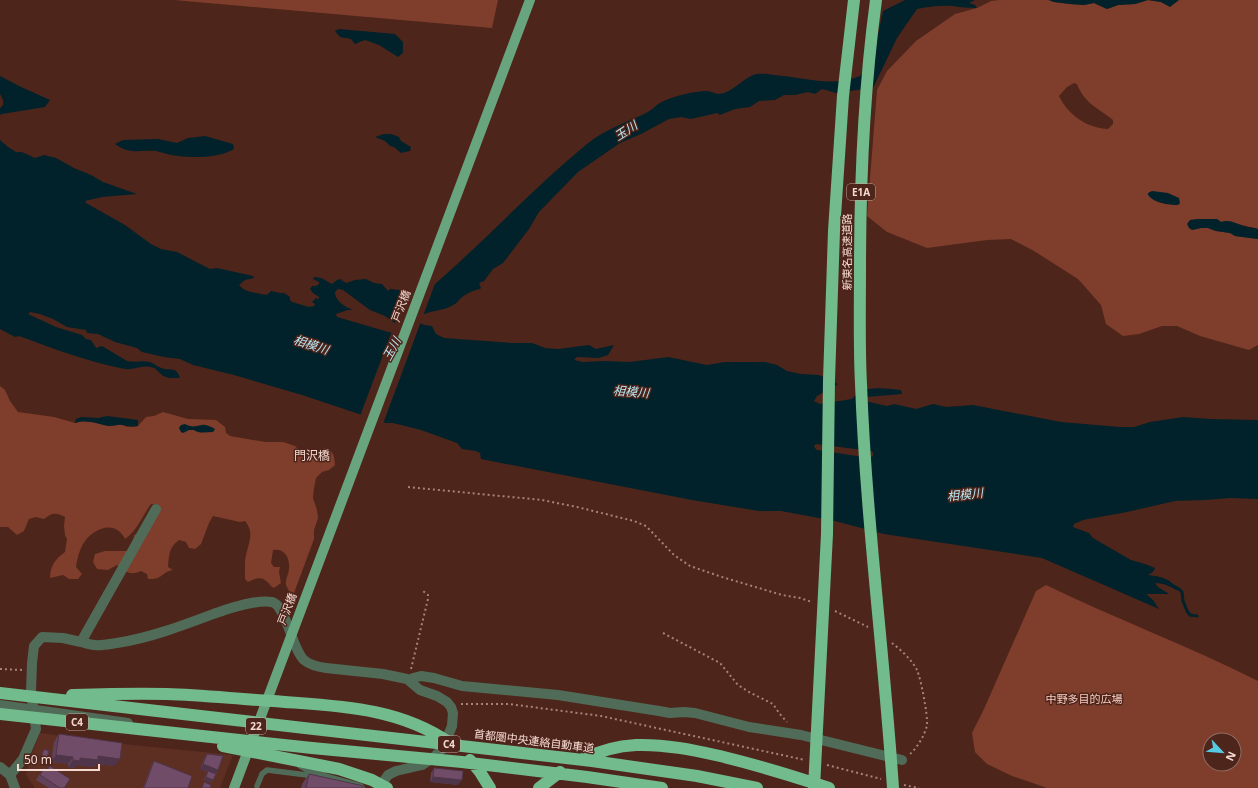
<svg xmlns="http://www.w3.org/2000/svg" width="1258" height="788" font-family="'Noto Sans','Noto Sans JP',sans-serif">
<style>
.built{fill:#5d2e22}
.green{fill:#7f3d2c;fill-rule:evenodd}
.water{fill:#01222a;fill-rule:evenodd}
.pier{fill:#4e251b}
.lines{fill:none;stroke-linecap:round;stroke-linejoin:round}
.stream{stroke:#01222a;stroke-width:3}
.path{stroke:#a5837a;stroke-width:2;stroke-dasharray:2 3;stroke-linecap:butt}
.lane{stroke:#506c59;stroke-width:5.5}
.street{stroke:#506c59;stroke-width:10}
.primary{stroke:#68a57e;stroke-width:10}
.highway{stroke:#71bb8d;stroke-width:12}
.wall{fill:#614159}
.shaded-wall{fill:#4f3549}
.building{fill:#714c68;stroke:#4f3549}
.labels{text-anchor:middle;stroke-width:3;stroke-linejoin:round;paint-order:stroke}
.shield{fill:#4e251b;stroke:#c3a49b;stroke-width:1}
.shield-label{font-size:10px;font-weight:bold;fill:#f5dad2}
.street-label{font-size:11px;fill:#f5dad2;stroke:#4e251b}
.park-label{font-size:11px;fill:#f8ccc0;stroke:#4e251b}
.water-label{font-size:12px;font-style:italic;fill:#b8e8f5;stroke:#4e251b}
.neighbourhood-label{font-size:12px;fill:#f5dad2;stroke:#4e251b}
</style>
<rect width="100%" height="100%" fill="#4e251b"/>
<path class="built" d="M40,733L132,745L233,755L220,788H35L26,775L28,763Z"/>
<path class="green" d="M174,0H498L492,28Z
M999,0H1048L1054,2L1070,4L1084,5L1094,3L1107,9L1118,5L1135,4L1148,0L1161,2L1169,6L1179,0H1258V229L1226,221L1221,222L1217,219H1197L1192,230L1201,228H1208L1216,231L1230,233L1235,236L1258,239V345L1249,350L1200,336L1177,326H1162L1139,334L1123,336L1106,324L1101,305L1078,279L1034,251L1011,239L987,240L927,248L887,232L867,216L877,90L887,71L916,41L955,14L977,8L991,1ZM1074,83L1077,84C1084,103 1098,108 1113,120V124L1108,129C1087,128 1068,115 1059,96L1067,87Z
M0,386L5,390L10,401L18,412L54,417L75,423L82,421L93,422L110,426L121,424L127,427H133L138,426L146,417L154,416L163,412L188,419L216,420L225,427L226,433L230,436L265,442H283L295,446L306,457L311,460L319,456L324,448C334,451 334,455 335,465L329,470L322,472L316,478L314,488L313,498L317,510L318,518L314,530V539L294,593L289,591C289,590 286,586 286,585C285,579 289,574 289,569C290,558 285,548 273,550L271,563L274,567H280L279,572L281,583L274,588C270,586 270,584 266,581C261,576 254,579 248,582L245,579C245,573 245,568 245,563C245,548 257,535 245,521L240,522L213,516L209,523L201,544L195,549L189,548L186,542L179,540C169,547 169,555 168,567L173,570C161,572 163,580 148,579L147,574L141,571C130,576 126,572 117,565L108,570L97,569L93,562L95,554L105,551H130L133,546L134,535L140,532L158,505L151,504C142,516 138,530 125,539C124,537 122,534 120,532C108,521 90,532 83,544C79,551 77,559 76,567L82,574L78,579H69L63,575L50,578C50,566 55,559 65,552L67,539L65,535L64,526L65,517C55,512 52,513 44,519L36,517L29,519L24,531L17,535L8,527H0Z
M1046,585C1116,619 1189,646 1258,681V788H1047L1012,776L987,764L975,752L972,733L984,709L1036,591ZM1210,740H1234V764H1210Z"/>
<path class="water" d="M905,0H975L969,3L975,5L977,8C968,8 960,7 952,6C940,5 928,7 917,9L897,38L874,86L871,88L836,93L822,89L815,94L808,92L795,95H784L775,100L759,101L750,107L735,109L720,115L717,113L691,119L681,117L669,119L641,134L620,143L578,172L539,212L529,229L503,263L493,269L484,281L479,283L481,288L480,289C474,290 465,294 460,299C458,301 456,304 453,305C444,311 431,310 420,316V323L424,325L432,326L436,334L444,338L512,343H532L545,348L558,349L589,345L596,349L614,345L608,355L599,358L577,357L574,360L583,362L604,361L630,362L668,357L707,365L725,362H765L777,365L787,371L801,374L819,375L838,384L817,396L814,401L820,404L852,399C854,397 856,394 859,392C872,386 888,389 901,390L902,394L866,397L865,401L887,406L894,404L916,409L933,404L946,407L973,405L1061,422L1120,427H1134L1150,422L1183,417L1211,419L1258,420V499L1230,498L1205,500L1175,501L1127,512L1083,520L1074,524L1073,527L1089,533L1093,538L1131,560L1145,564L1155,568L1153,572L1148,575C1162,577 1171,578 1178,591C1171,587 1164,583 1155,583L1158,587L1169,594H1146L1153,600L1159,609L1042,558L884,534L835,521L781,511H759L692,500L481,459L480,453L476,451L462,449L457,443L421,430L393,423H386L302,395L234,375L193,365L180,359L164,357L142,352L137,348L115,342L98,334L87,333L86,330L67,327L53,319L40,314L30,312L28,314L56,327L82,335L86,339L91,340L96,348L102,346L127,361C135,363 142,360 150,362C155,364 159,368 165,369C173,370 177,368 180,378C174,378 167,379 162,375C157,371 157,368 150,367C142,365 134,370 125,369C91,363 52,348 19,336L15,337L0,329V140L8,147L16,152H22L35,158L44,155L56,158L74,168L91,175L103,182L137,194L102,197L85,201L86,203L125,225L151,244L161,249L177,252L210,269L217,268L253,276L254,278L245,280L239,285C245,293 258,293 267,295L271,291L280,293H284L290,297V300L292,302L309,307L314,306L315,304L312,302L316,298L319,299V297L313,293L310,289L312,286H316L319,284V282L313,279L314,277L321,278L332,284L337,280L340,279L346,283L355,280L366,279L374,283L382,284L388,291L390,289L408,291H427C482,244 531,190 587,144C605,129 628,122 648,112C653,109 656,105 660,103C672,96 694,91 707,91C711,91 715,94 719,94C732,93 741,80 753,75C759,73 768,74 774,75C803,77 833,88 860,76C875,57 878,34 883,11ZM338,289L343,290L370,310L385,316L396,324V332L392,333L337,317L336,314L348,310H353C345,307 335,301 335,292ZM816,444L871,451L873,452V456L872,457L857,456L817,450L815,448L814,446Z
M1049,0H1179L1170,7L1161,2L1148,0L1135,4L1118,5L1107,9L1094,3L1084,5L1070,4L1054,2Z
M339,29L395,34L403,42V53L398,57L379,45L365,40L355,44L351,39L340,37L335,31Z
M0,76L19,86L50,100L45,107L2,114L0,115V108L3,105V100L0,94Z
M384,134H391L399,137L401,141L411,147L410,151L401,153L394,147L390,146L385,141L375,137Z
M205,136L233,144L234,149C218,159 189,158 171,155C166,154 161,152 156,151C139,150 130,155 115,144L123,140L158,139L177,143L188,138Z
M1152,191L1168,193L1179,198L1180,203L1178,205C1168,205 1154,203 1148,195V193Z
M1197,219H1217L1221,222C1231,219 1236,224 1244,226C1249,228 1254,227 1258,229V239L1235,236L1230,233L1216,231L1208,228H1201L1192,230L1189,228L1187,224L1190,220Z
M107,416L138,420V426C131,427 128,426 122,425C118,424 114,426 109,426C97,424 88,419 75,423L76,419L81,417L98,418Z
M185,424C193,428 194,426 202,425C206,424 211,427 215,429L213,432C206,432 199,434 194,430H189L183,433L181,432L179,428L181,425Z"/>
<path class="pier" d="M436,281L383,424L360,416L392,331L396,329L394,325L408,289H426Z"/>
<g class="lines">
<path class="stream" d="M1172,585L1179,589L1182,592L1183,601L1187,611L1190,615L1197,616"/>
<path class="path" d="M408,487L542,500L577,507L634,521L646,526L674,555L690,566L722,577L782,595L800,598L812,602
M835,611L868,627
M663,633L720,663L738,685L749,692L773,704L779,713L787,722
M892,643C901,650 912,660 917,670C921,679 928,716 927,725C925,735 917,748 910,754
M0,669L23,670
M411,669L428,599V595L423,591
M461,704H509L601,716L805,760
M827,765L881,779
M904,785L919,788"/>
<path class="lane" d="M257,786L262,774L267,770L315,776"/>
<path class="street" d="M156,509L81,642C85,643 91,645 95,645C102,646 110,644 117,643C150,638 184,625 216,613C231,608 257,599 272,602C286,605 292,649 304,660C310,665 318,667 326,668L383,674L407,679L420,690L437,696L447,702L451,707L453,713L452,726L443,748L434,757L422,765L396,771L388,775L379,788
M410,681L413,678L421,676L434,678L462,686L558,695L659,711L670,713L684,712L695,713L749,727L801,735L902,760
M0,705L128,723
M301,764L325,778L360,788
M0,767L10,775
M15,788L10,775L23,759L36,729L31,692L32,663L34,646L42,637L63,638L81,642"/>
<path class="primary" d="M234,788L530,0"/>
<path class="highway" d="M876,0C864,89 860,179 860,269C860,308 859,346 861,384C866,519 884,653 893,788
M0,693L592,761L697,776L757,788
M72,695C104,694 135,693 167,694C202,695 237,699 273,701C335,706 397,706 450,743
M0,714L312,748L462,762L587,777L662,788
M223,746L339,769L372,780L387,788
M583,759C599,751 618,746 636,745C665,744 693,750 720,756C757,765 793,776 829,788
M470,760L480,772L490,788
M539,788L560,772
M814,788L827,534L829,380L834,231L843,96L854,0"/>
</g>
<path class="wall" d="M59,734L115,766L96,764L93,767L77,765L75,768L68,767V764L51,762L54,742Z
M207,754L218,770L216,774L211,783L204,780L207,772L200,769L204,759Z
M154,761L188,788H143L152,764Z
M44,768L64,788H49L36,780Z
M434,768L458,785L430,782L431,773Z
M309,774L363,788H301L302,784Z"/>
<path class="shaded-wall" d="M56,755L73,757L68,764L51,762Z
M98,756L120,759L115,766L96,764L93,767L77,765L75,768L68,767L73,760L80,758Z
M41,758L46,760L44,762L39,760Z
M203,764L218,770L215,775L200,769Z
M206,777L213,780L211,783L204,780Z
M433,777L462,780L458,785L430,782Z"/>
<path class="building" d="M59,734L122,743L120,759L98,756V760L80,758V761L73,760V757L56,755Z
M44,749L49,751L46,760L41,758Z
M207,754L223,756L218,770L203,764Z
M154,761L192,776L188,788H144Z
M50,766L70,779L64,788H60L40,775L44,768L47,770Z
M434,768L463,771L462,780L433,777Z
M208,771L216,774L213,780L206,777Z
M309,774L364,786L363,788H306Z
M204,782L211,785L210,788H202Z"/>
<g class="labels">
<g class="shield">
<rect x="847" y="184" width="28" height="16" rx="3"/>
<rect x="66" y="714" width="22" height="16" rx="3"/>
<rect x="246" y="718" width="20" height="16" rx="3"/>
<rect x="438" y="736" width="22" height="16" rx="3"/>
</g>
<g class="shield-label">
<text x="861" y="196">E1A</text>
<text x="77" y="726">C4</text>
<text x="256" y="730">22</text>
<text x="449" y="748">C4</text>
</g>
<g class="street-label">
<text transform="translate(847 252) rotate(-90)" y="4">新東名高速道路</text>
<text transform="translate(401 306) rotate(-69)" y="4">戸沢橋</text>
<text transform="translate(287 609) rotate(-69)" y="4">戸沢橋</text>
<text transform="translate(534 741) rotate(7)" y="4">首都圏中央連絡自動車道</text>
</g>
<g class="park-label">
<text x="1084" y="703">中野多目的広場</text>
</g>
<g class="water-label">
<text transform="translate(626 131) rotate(-33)" y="4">玉川</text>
<text transform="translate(311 345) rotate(18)" y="4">相模川</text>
<text transform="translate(392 349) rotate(-61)" y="4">玉川</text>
<text transform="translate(631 392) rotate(5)" y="4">相模川</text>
<text transform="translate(965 495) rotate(-6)" y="4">相模川</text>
</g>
<g class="neighbourhood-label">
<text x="312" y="460">門沢橋</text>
</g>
</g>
<g transform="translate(1222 752) rotate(116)"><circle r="19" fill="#4e251b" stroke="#916d64"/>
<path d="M0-3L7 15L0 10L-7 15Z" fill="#57c9e3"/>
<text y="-6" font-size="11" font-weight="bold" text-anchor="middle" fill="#f5dad2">N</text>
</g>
<path d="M18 764v6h81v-6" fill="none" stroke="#f5dad2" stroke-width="2"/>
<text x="24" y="764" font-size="12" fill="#f5dad2" stroke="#4e251b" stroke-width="3" paint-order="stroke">50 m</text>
</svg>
